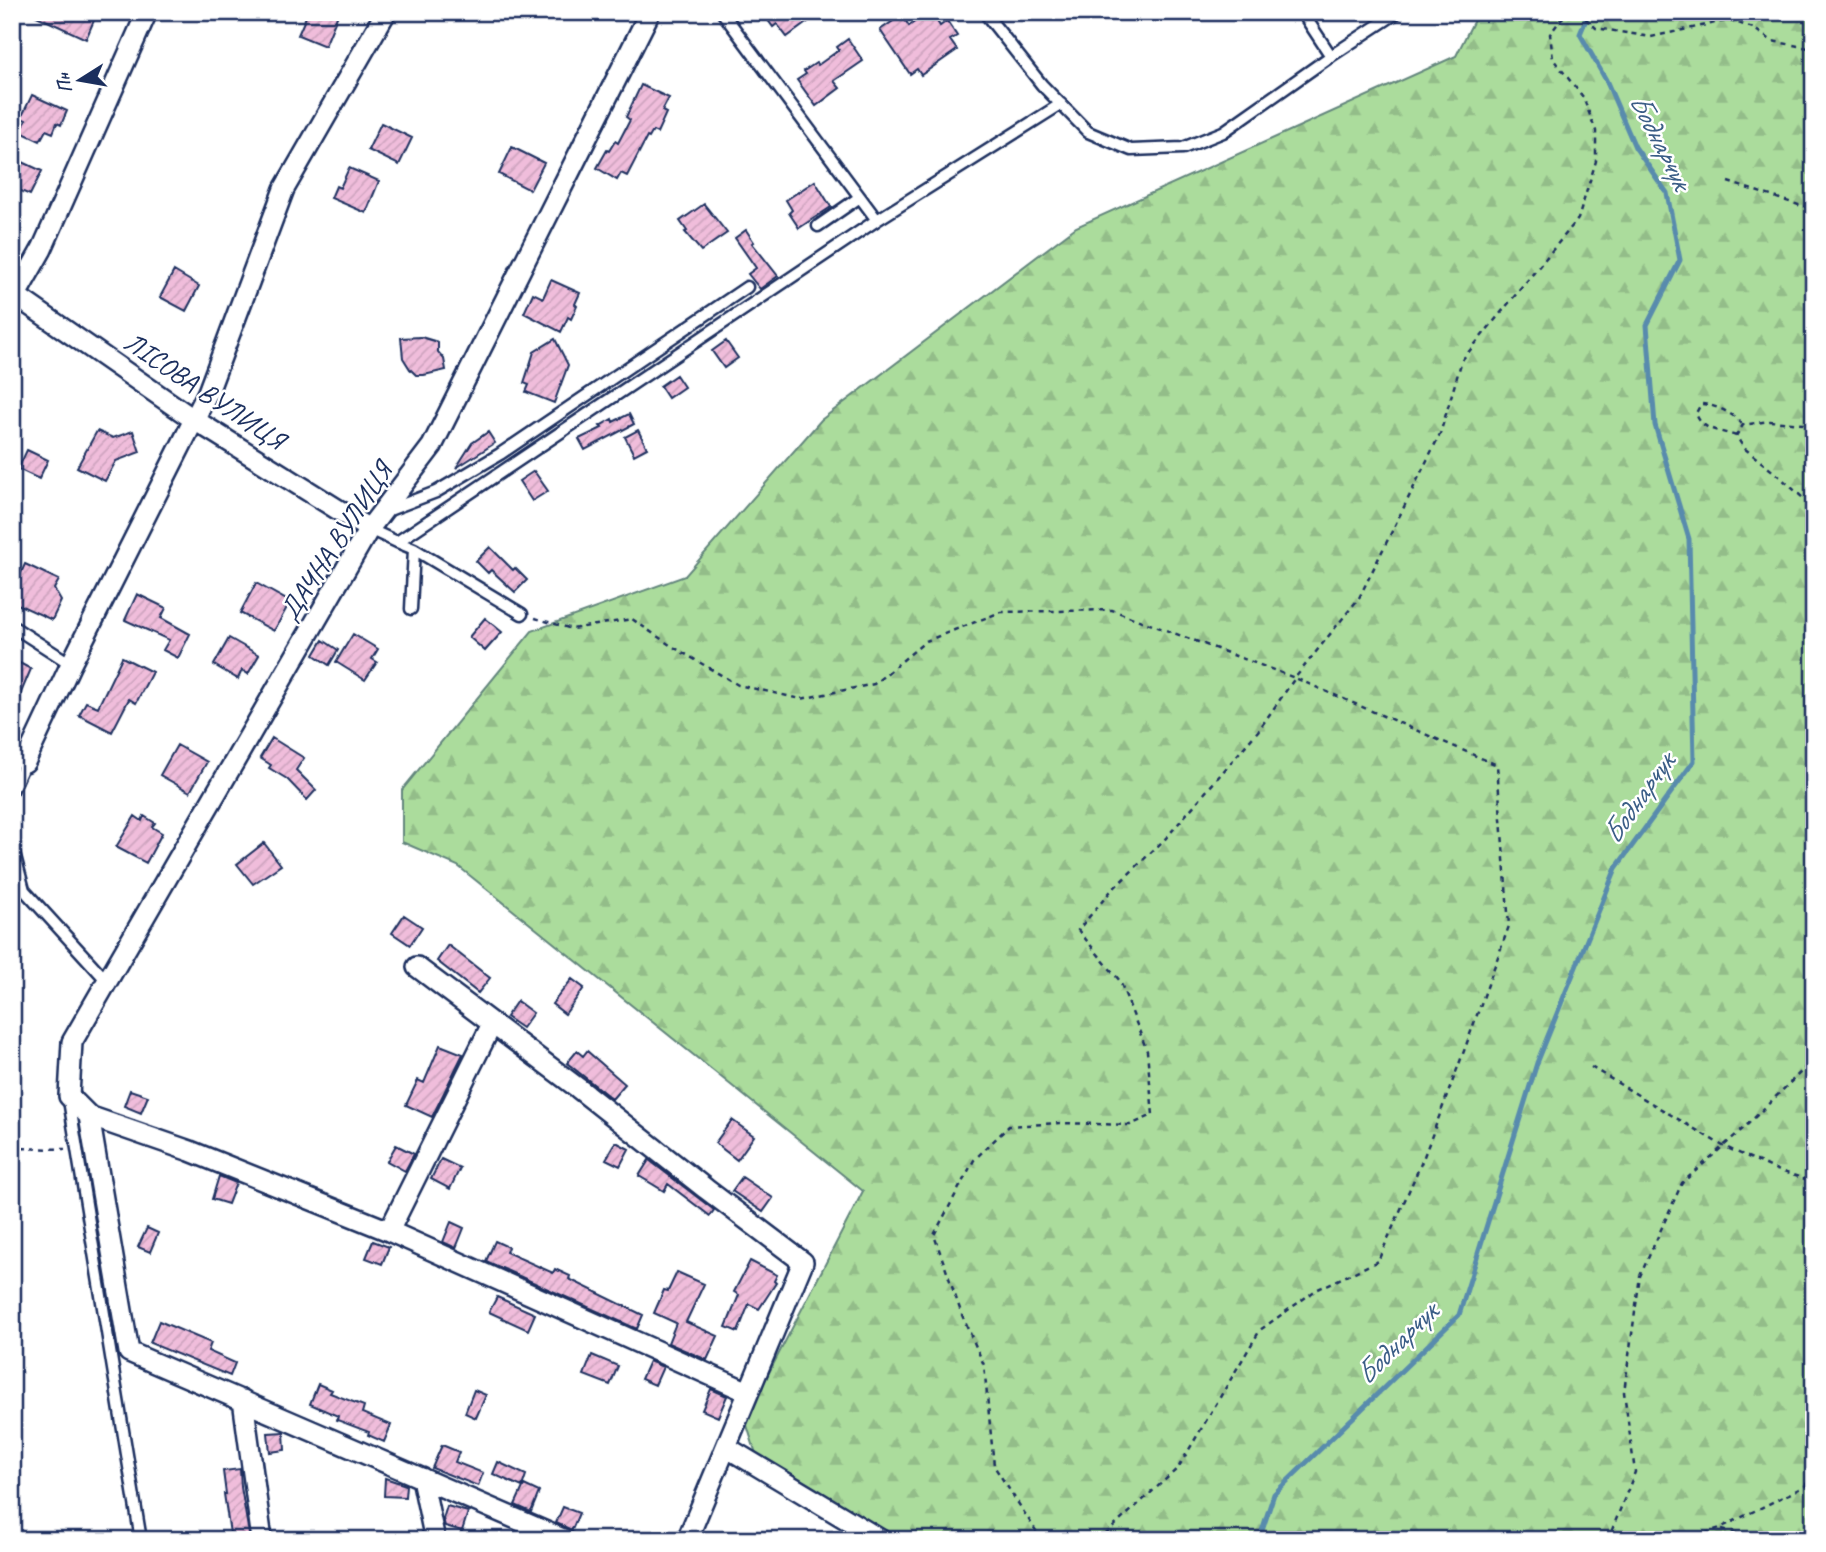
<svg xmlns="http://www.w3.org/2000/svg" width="1826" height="1552" font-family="Caveat,sans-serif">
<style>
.forest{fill:url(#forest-firs);stroke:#63867d;stroke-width:2}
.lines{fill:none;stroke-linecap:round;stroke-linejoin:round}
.stream{stroke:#588bad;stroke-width:5}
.building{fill:url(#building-hatch);stroke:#1b2f5e;stroke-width:2}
.service-casing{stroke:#1b2f5e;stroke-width:15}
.minor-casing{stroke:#1b2f5e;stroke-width:24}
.path{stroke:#1b2f5e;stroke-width:2.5;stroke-dasharray:5 5;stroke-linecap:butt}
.service{stroke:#fff;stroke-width:10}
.minor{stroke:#fff;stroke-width:19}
.labels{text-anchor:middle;stroke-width:5;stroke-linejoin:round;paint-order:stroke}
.street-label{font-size:28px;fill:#1b2f5e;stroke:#fff}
.water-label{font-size:30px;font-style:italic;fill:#3a5d86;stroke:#fff}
</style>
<defs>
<pattern id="forest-firs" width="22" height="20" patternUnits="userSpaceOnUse" patternTransform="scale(1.75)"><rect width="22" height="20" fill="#abdc9c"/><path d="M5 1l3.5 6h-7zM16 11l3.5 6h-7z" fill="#93bd89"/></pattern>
<pattern id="building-hatch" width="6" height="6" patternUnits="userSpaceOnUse" patternTransform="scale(1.75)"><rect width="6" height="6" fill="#f0bddb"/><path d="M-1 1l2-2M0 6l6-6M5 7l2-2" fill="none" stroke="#cda3be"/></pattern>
</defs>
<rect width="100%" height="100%" fill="#fff"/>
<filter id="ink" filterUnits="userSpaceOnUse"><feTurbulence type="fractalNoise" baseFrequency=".0143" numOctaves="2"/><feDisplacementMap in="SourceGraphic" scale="14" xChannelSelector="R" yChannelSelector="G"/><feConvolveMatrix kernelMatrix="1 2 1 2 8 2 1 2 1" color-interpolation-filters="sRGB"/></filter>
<g filter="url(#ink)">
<path class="forest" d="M1478,12H1814V1540H889L758,1460L745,1419L863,1191L458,866L402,842V790L532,631L685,576L821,420L1076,227L1456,56Z"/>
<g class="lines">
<path class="stream" d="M1259,1540L1274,1494L1459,1315L1537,1063L1616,868L1694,761L1689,539L1655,425L1647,325L1680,260L1667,193L1635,147L1606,80L1580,34L1589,12"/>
</g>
<path class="building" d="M28,12H82L95,18L86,39Z
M308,12H339L325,46L298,35Z
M762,12H803L809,21L787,37L777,24L773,27Z
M928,12H931L940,26L947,21L957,36L950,40L957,50L921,75L917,69L910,74L880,30L902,15L909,26Z
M848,39L863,61L834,81L840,88L816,106L797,80L806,74L804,71L816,63L818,65L839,50L837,47Z
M641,85L669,98L662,111L666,113L657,133L653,131L649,138L647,137L627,176L621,173L617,180L597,168L607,150L609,151L615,141L618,143L630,120L626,117Z
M32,95L67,111L61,125L57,123L53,133L46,130L40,141L21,132L26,120L21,118Z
M381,123L412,138L399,165L368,150Z
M512,147L544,163L530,190L499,174Z
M12,157L42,171L30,195L12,187Z
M349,168L379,181L366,213L331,198L336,186L340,188Z
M815,181L831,207L799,228L789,213L792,210L786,200Z
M704,204L727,233L701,251L685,232L687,231L680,221Z
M746,230L754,242L752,243L778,276L760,289L748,274L756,268L735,238Z
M174,271L199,286L186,311L160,297Z
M551,280L580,293L575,304L577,306L571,319L568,317L561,332L524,313L533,293L543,298Z
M421,337L438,342V352L444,359L446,370L424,375H416L410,369L403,358L401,338Z
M555,339L568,365L554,403L526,392L529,385L524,383L534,352Z
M726,341L738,358L724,368L712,351Z
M676,375L684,387L668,398L660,386Z
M629,414L634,424L585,450L579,439L602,428L600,426L612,419L613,422Z
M638,430L647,448L634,455L625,437Z
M97,431L113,438L133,431L140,452L116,461L105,481L77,467Z
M488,432L495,443L456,468L472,443Z
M27,450L48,460L39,479L18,469Z
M534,471L548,491L532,501L519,481Z
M490,547L513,570L515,568L527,580L515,592L491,570L488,573L476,561Z
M25,564L59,580L54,589L61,601L52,620L13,602L18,591V586L16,584Z
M256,583L290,602L274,631L240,613Z
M137,594L166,608L161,618L190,634L178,658L163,650L169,640L125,620Z
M485,618L502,632L485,651L469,637Z
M353,634L378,649L372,659L377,662L365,680L336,662Z
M229,638L259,655L248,674L242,670L238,679L214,665Z
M323,640L338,650L329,665L314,655Z
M122,657L152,672L136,703L129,699L112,732L79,715L86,702L98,707Z
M12,659L31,669L12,714Z
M272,738L304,758L296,770L316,790L307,800L287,779L269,768L271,765L260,758Z
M177,745L207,762L190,792L160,775Z
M135,816L142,821L144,816L155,823L152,827L162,833L146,863L116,847Z
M264,843L281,865L253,884L237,864Z
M404,915L422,927L410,945L392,933Z
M448,945L490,978L478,993L437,961Z
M572,979L584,988L565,1014L552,1004Z
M517,1001L533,1013L522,1028L506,1017Z
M440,1045L463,1054L432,1117L406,1105L418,1080L424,1083Z
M577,1051L583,1056L587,1051L625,1084L612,1099L567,1063Z
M130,1090L148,1096L141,1113L124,1106Z
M732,1120L754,1136L737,1160L715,1143Z
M616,1142L629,1149L620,1166L606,1159Z
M396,1145L414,1154L405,1171L387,1161Z
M441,1159L460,1168L450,1189L431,1179Z
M649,1160L714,1210L710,1216L668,1184L664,1191L639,1176Z
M219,1176L236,1183L228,1204L212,1199Z
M742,1177L773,1198L763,1212L732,1191Z
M451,1222L464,1228L456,1248L443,1242Z
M147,1228L158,1233L150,1252L138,1247Z
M373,1241L389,1247L382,1264L366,1258Z
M495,1241L508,1247L506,1252L553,1273L555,1269L570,1276L569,1279L643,1315L637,1329L486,1261Z
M750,1261L777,1275L774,1281L776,1283L759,1309L749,1304L738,1332L726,1327L739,1295L734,1292Z
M677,1272L704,1284L686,1322L718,1336L707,1360L668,1343L676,1323L654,1313L664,1290L668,1291Z
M497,1297L535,1314L528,1330L489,1312Z
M159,1321L211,1343L208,1351L235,1363L230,1376L150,1343Z
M592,1355L618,1366L610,1385L584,1375Z
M649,1361L663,1367L655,1385L641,1379Z
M318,1384L332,1390L330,1393L364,1406L362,1413L391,1425L384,1442L368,1435L369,1432L337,1420L338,1416L310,1404Z
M711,1389L727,1396L718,1417L702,1410Z
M474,1390L486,1395L476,1418L465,1413Z
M284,1432L285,1450L270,1452L268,1433Z
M442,1445L459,1452L455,1462L483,1473L478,1486L432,1468Z
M498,1462L526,1475L522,1487L493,1474Z
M240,1469L241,1487L250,1540H231L224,1494H226L223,1471Z
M385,1478L406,1485L405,1497L384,1496Z
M524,1485L539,1492L531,1512L515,1505Z
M447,1506L468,1512L462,1531L445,1526L443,1519Z
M563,1507L579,1513L572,1530L556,1523Z"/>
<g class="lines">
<defs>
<path id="service" d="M722,12L877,220L1061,104
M984,12L1042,85L1088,132L1131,150L1183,148L1223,132L1331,56L1302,12
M1331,56L1398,12
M818,226L860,197
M389,510L436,492L500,454L747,287
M369,529L397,542L877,220
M397,542L414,549L411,609
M414,549L522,614
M12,626L71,664
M12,791L25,762
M12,845L24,890L107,981
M69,1100L141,1540"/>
<path id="minor" d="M650,12L432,446L369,529L72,1042L69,1096L89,1116L190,1151L389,1231L748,1392
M12,293L193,419L369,529
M16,295L42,249L147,12
M25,762L71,664L208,392L284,189L386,12
M417,967L578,1088L706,1189L803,1262L687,1540
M89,1116L129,1352L565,1540
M389,1231L492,1024
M243,1400L262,1540
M726,1447L881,1540
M422,1478L435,1540"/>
</defs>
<use href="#service" class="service-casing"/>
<use href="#minor" class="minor-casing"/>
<path class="path" d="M1578,12L1596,28L1651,37L1729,20L1737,12
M1729,20L1753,28L1772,41L1814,49
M1728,182L1814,210
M1814,425L1770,421L1743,425L1736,436L1744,448L1780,477L1814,508
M1736,436C1720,430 1701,431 1696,413L1701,404C1716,405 1733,413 1743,425
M535,618L572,629L632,619L670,645L738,685L801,699L874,684L926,641L1001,612L1112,610L1295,678L1359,598L1440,434L1462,360L1578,219L1596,161V131L1583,97L1553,59L1550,34L1562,18L1580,14
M1591,1067L1723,1146L1777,1170L1814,1182
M12,1148L65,1149
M1722,1529L1763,1540
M12,1538L49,1540
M1042,1540L994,1466L984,1365L962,1315L934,1235L974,1160L1009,1126L1061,1123L1130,1125L1153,1115L1147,1051L1120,981L1078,930L1110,892L1166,838L1258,731L1295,678L1497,765L1509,926L1464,1051L1423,1159L1378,1261L1316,1290L1260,1330L1178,1468L1099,1540
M1608,1540L1635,1472L1624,1392L1640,1276L1682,1183L1747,1125L1814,1059
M1686,1540L1720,1528L1805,1486L1814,1472"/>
<use href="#service" class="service"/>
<use href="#minor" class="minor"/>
</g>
</g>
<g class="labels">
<g class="street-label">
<text transform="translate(205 390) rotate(34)" y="10">ЛІСОВА ВУЛИЦЯ</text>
<text transform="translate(335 541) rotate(-57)" y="10">ДАЧНА ВУЛИЦЯ</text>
</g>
<g class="water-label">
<text transform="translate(1661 141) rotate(63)" y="10">Боднарчук</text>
<text transform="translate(1638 798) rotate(-55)" y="10">Боднарчук</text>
<text transform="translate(1396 1343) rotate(-45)" y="10">Боднарчук</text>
</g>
</g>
<rect width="1826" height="1552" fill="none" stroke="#fff" stroke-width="42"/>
<rect x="21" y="21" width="1784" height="1510" fill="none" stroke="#1b2f5e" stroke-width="2.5" filter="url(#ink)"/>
<g transform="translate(80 80) rotate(259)" stroke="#ffffff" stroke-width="5" paint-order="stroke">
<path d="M0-5L12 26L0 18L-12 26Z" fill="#1b2f5e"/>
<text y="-10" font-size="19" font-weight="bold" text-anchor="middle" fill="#1b2f5e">Пн</text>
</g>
</svg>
